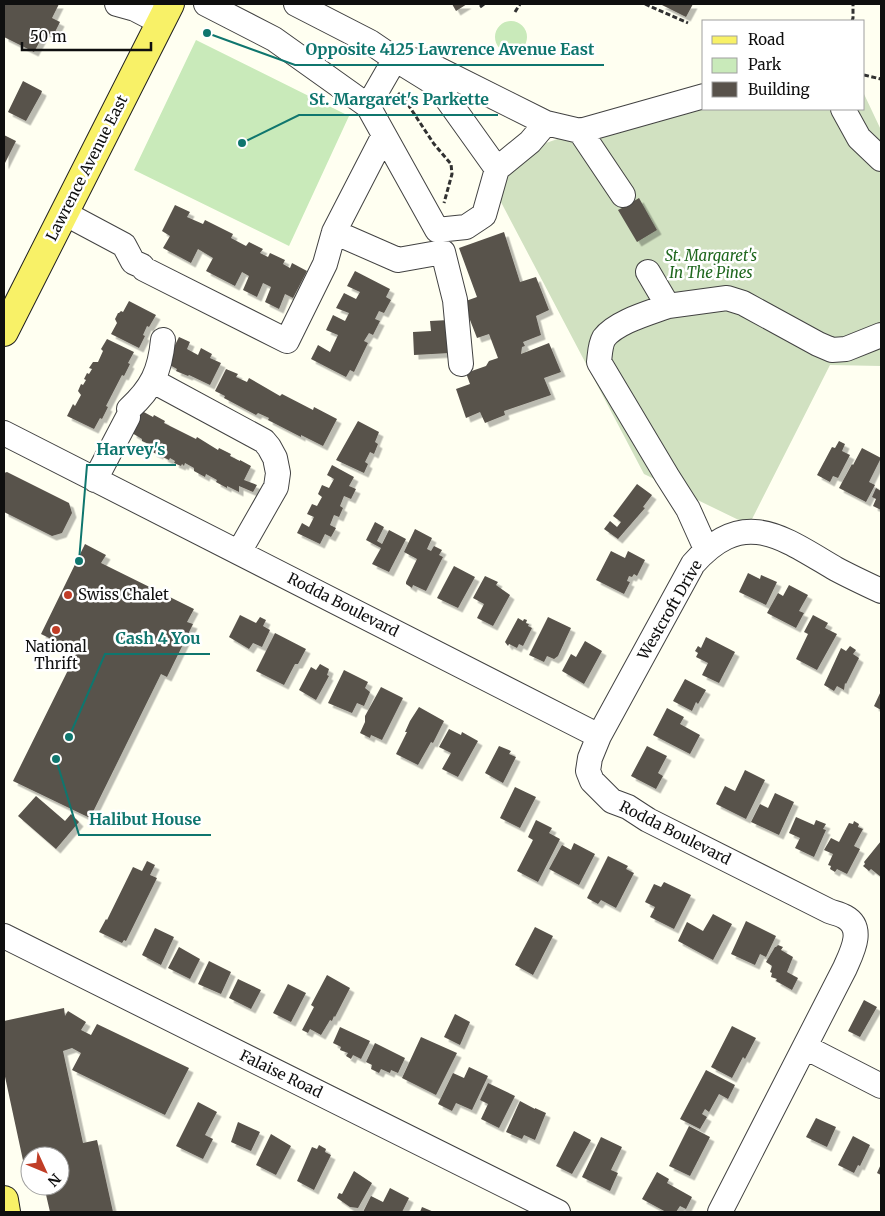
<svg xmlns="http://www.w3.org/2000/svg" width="885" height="1216" font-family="Merriweather,serif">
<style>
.green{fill:#c9eaba}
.cemetery{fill:#d1e1c1}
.building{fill:#58524b;filter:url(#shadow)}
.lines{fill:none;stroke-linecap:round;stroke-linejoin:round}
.minor-casing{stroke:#424242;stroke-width:26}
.major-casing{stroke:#202020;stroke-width:30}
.path{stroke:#313131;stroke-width:3;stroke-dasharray:5 2.5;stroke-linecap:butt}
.minor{stroke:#fff;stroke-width:24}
.major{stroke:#f8f167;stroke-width:28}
.poi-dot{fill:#c03d26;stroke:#fff;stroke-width:2}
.labels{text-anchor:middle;stroke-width:5;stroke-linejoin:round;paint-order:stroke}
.street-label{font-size:15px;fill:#0f0f0f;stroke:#fff}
.park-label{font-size:15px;font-style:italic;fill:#1f671e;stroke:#fff}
.poi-label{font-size:15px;fill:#0f0f0f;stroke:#fff;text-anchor:start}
.leader{fill:none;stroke:#0f766e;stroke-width:2}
.callout-dot{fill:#0f766e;stroke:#fff;stroke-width:2}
.callout-label{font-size:16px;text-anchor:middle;font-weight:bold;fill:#0f766e;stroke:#fff;stroke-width:5;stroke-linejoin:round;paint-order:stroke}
</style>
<defs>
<filter id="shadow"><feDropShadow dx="4.5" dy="4.5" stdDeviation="0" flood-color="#0004"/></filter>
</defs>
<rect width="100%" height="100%" fill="#fffff1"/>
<path class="green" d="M495 37a16 16 0 1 1 32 0a16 16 0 1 1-32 0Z
M196,40L349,116L289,246L134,170Z"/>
<path class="cemetery" d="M704,88V109H864V94L881,130V366L830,365L749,525L644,474L492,185L546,143Z"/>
<path class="building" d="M5,4H59L52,18L60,22L53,36L45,32L34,52L4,37Z
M452,4H467L456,11Z
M660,4H693L686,17Z
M23,81L42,91L41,94L26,121L8,112Z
M4,135L16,141L4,165Z
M631,196L634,201L639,198L657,230L637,242L618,210L622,208L619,203Z
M175,205L190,212L187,217L203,224L205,220L233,234L231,238L246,246L249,242L263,249L260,253L268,257L270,253L285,260L283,264L290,268L292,263L307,271L293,298L285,294L279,309L265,302L271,287L263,283L257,297L243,290L249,276L242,272L235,286L206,271L213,258L198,249L191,263L163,248L170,236L162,231Z
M504,232L520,282L536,277L549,310L536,316L541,335L523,342L525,346L522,347L521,354L549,343L561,372L544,378L551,395L504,411L505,415L485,423L480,412L466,418L456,389L470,384L466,373L486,366L489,361L498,358L489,334L477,338L463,302L477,297L459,248Z
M355,271L390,289L386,297L391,300L384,313L379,311L375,319L380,321L373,335L369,333L364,341L368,343L354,372L350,370L346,377L311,359L318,345L330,352L338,335L326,330L333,315L345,321L349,313L336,308L344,293L356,299L360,292L347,286Z
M129,301L156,315L149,327L147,326L143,335L145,336L139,348L111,334L117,323L115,319L118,313H119L121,311L123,312Z
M449,320L450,353L414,355L413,332L431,331L430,321Z
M179,337L190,342L187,349L198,355L201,348L212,354L210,358L221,363L210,385L189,375L188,376L176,371L177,369L166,363Z
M107,339L134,352L128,363L130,364L124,376L122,375L106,406L108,407L102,419L100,418L94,429L67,416L73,404L75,406L81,395L78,391L81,384L83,385L86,380L84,379L87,373L89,374L92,369L89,368L93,362H98L103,351L101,349Z
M226,369L238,374L236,377L247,382L249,378L280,396L282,394L313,410L314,407L337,419L323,446L301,435V437L268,420L269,418L258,413L256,415L224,398L225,396L215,391Z
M142,411L153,417L154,415L165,421L164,423L196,439L197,437L218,450L219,448L231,454L230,456L240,461V460L251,466L244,480L257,485L253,492L239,486V492L227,486V488L216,482L217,480L206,474L205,477L194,471V468L185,463L184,466L182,464L181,466L174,463L175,461L170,458L169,460L163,457L164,456L159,453V455L152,452L154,450L151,449V445L142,441V439L132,433Z
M358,421L379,432L375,442L378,444L374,454L370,452L365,462L368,464L364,473L336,460Z
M839,441L845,444L842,451L850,455L838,478L833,476L830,482L817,475L832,447L835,448Z
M862,448L881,458L869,482L875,485L866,502L839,488L852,464L853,465Z
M332,465L354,477L349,486L356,489L351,499L344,496L340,506L343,508L339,517L334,515L330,525L336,528L331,537L325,534L320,544L297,533L302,523L309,527L314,517L307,514L312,504L317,506L322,497L318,494L322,485L329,488L334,479L327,475Z
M7,472L69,503L72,513L62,533L52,536L4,512V473Z
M637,484L652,495L643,507L645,508L618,539L604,529L610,521L617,527L621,522L613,516Z
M876,488L881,491V510L873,506L876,499L872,497Z
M375,522L384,527L377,541L382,544L389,530L406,539L389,572L372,564L381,548L366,540Z
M415,529L432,538L427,549L431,551L434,546L442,550L439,555L443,557L426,591L413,585L412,588L406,584V582L417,559L404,552Z
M85,544L106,555L101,563L194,609L187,622L193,624L167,677L161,674L90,818L13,781L77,652L41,634Z
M611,551L625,558L628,551L645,560L637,576L634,574L632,577L629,576L627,581L630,582L624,594L596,580Z
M454,566L475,577L458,608L437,598Z
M748,573L760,579L761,575L777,582L766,605L739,592Z
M485,576L498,582L496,585L510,595L493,626L477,618L484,604L473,598Z
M789,585L808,595L799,611L804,613L796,628L767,613L778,593L783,596Z
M240,615L256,623L260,617L266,620L263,626L270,630L262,647L253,643L249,649L229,637Z
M813,615L828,623L825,628L837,634L817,670L796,659L808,634L804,632Z
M548,617L571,628L558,656L554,659L547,656L544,662L529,655Z
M518,618L523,621L524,619L527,620L526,623L529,624L528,626L532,628L523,646L519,644L517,648L509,644L508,646L505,642Z
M275,633L306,649L298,664H295L284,685L256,671Z
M706,637L735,652L719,683L702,675L708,663L696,657L698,653L695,651L698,646L701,648Z
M585,641L602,651L584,684L562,671L571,654L576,657Z
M850,646L856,650L853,654L859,658L846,684L845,683L844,690L837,686L834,691L824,685L841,648L846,651Z
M320,664L329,669L327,675L329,676L316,700L299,690L311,667L316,670Z
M344,670L368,682L365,688L370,692L364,706L357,703L352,713L328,703Z
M685,679L706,690L698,704L696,702L692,711L673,701Z
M381,687L403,698L382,740L371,735L370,738L360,733L365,722V716Z
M881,691V710L874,706Z
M419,707L444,721L433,743L431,742L418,765L396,754L407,732H405L410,721Z
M667,708L684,717L680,724L700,735L690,754L653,735Z
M449,729L461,735L462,732L478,741L458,777L442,769L451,753L439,747Z
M499,746L511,751L509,754L516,757L503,783L485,773Z
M647,746L667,756L658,773L663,776L656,789L631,776Z
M745,770L765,780L746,819L716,804L725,786L735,791Z
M515,787L536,797L520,828L500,818Z
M775,793L794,802L779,835L751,822L760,804L768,808Z
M36,796L65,821L71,814L79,822L56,849L18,816Z
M796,817L814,825L816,820L826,824L823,829L826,830L814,857L795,848L800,838L789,833Z
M536,820L552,828L549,833L560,839L538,882L517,871L533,840L528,837Z
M854,821L859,824L858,827L863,829L854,846L860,849L847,874L837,869L835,872L830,869L831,866L828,865L833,854L824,850L831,838L839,842L849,823L853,824Z
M881,841V877L871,869L869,871L863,866L865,864L864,862Z
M574,843L595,854L579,885L549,869L562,845L571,850Z
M608,856L628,866L626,869L634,873L616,908L601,900L598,904L587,898Z
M147,861L155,865L150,875L157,878L126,941L124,940L122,943L99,932L106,919L107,920L133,867L142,871Z
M664,882L691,895L674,929L650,917L655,907L645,902L654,884L661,887Z
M713,914L732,924L713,960L678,941L687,922L703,931Z
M746,921L776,936L766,957L760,954L755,965L731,954Z
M535,927L553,936L533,975L515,965Z
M155,928L174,937L161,965L142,955Z
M778,945L783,947L781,950L793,957L787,972L798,978L792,990L776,981L777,979L771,977L772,973L770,972L772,966L766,962L775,947H776Z
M179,947L200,959L190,979L168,968Z
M209,961L231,972L221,994L198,984Z
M327,975L350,988L335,1017L334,1016L332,1021L330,1020L321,1035L310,1029L308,1033L302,1030L314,1007L311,1005Z
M238,979L261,990L251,1009L229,998Z
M288,984L306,993L291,1022L273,1013Z
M864,1000L877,1007L860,1037L848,1031Z
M64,1008L65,1016L68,1011L86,1022L81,1030L91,1035L97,1024L189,1068L165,1115L72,1070L81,1053L72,1048L63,1051L83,1143L97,1140L113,1212H50L44,1186H60V1156H30V1178L27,1179L4,1072V1021Z
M455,1014L470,1022L460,1045L444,1037Z
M732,1026L756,1038L745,1059L743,1057L732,1078L711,1067Z
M340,1027L370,1041L361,1059L353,1055L351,1059L346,1056L348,1053L340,1050L341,1047L333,1043Z
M421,1037L457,1053L436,1095L402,1078Z
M375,1043L405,1058L398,1073L391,1070L390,1073L381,1069L379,1073L371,1069L372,1065L366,1062Z
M469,1067L488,1076L472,1110L456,1103L452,1111L438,1104L453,1073L464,1078Z
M706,1070L735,1085L728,1099L719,1094L709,1112L705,1109L702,1114L707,1117L700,1129L680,1119Z
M488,1083L515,1096L499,1128L481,1119L488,1104L480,1100Z
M520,1101L535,1109V1108L546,1113L535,1140L524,1135L522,1139L506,1132Z
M198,1102L217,1112L205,1135L213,1139L203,1159L176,1146Z
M816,1118L836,1127L827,1147L806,1137Z
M238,1122L260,1132L251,1151L231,1142Z
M689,1126L710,1137L690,1176L669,1166Z
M574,1131L591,1140L572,1174L556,1166Z
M271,1134L291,1146L276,1175L256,1165Z
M853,1136L870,1145L860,1166L858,1165L854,1173L838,1165Z
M601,1137L622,1147L611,1170L618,1173L610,1191L582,1177Z
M319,1145L326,1149L325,1152L331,1155L314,1190L297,1181L312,1147L317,1149Z
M881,1164V1175L877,1173Z
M354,1171L372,1183L358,1208L350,1207L337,1198L339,1193L342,1194Z
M657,1172L669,1179L667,1183L692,1197L686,1209L680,1206L676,1212H666L642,1199Z
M390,1188L409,1198L402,1212H363L371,1196L383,1202Z
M422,1207L434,1212H420Z"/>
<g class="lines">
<defs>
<path id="minor" d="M117,4L135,9L160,22
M206,4L274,39L368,106L437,230L466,227L484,215L497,169L530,142L546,123
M296,4L370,42L395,59L422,61L546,123L580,131L623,195
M368,106L395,59L437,85L497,169
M843,109L859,138L881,159
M580,131L704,96
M64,213L124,245L133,262L142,266L144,269L287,341L325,264L334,232L384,135
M334,232L398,260L443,252L455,300L461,364
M648,272L668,306C649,313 616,322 604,338C600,345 600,354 599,362L667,476L688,509L706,549
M668,306L727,298L743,303L818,344L832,350L846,349L881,335
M153,381L264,441L269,447L275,458L278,473L276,487L239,552
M129,409C152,388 160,371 163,340
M4,433L599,736
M95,480L128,417
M4,936L558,1212
M805,1047L881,1086
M720,1212L845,968C852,952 865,928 845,917C840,914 834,913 829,911L648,820L628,807L612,801L592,781L588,771L590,758L599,736L693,564C744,506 783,538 836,569C851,577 866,584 881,591"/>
<path id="major" d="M4,332L170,4
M4,1200L6,1212"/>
</defs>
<use href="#minor" class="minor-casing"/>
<use href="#major" class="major-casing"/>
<path class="path" d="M645,4L688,23
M480,7L484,4
M515,12L520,4
M852,21L853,18V4
M864,75L881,79
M398,93L405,100L434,144L451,164L452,174L444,203"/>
<use href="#minor" class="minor"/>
<use href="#major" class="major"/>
</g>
<g class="poi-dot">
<circle cx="68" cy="595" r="5"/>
<circle cx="56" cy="630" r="5"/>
</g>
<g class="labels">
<g class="street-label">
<text transform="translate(87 168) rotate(-63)" y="5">Lawrence Avenue East</text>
<text transform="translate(343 605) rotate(27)" y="5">Rodda Boulevard</text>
<text transform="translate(670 610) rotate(-60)" y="5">Westcroft Drive</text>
<text transform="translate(675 833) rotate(27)" y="5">Rodda Boulevard</text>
<text transform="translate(281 1074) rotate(26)" y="5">Falaise Road</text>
</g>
<g class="park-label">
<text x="711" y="261">St. Margaret's<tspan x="711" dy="17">In The Pines</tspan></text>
</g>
<g class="poi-label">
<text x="78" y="600">Swiss Chalet</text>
<text x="56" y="652" text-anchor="middle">National<tspan x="56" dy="17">Thrift</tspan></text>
</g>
</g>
<path class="leader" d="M207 33L295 65H604M242 143L299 115H498M79 561L87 465H176M69 737L105 654H210M56 759L79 835H211"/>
<g class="callout-dot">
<circle cx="207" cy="33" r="5"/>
<circle cx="242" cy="143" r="5"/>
<circle cx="79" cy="561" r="5"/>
<circle cx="69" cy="737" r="5"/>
<circle cx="56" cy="759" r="5"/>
</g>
<g class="callout-label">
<text x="450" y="55">Opposite 4125 Lawrence Avenue East</text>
<text x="399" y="105">St. Margaret's Parkette</text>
<text x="131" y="455">Harvey's</text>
<text x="158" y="644">Cash 4 You</text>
<text x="145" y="825">Halibut House</text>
</g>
<rect width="885" height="1216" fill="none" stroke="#0f0f0f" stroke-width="10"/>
<rect x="702" y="20" width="162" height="90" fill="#ffffff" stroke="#9f9f9f"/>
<rect x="712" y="36" width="25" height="8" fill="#f8f167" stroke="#9f9f9f"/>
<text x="748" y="45" font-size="15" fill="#0f0f0f">Road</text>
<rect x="712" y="58" width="25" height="15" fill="#c9eaba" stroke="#9f9f9f"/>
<text x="748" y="70" font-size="15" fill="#0f0f0f">Park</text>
<rect x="712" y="82" width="25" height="15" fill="#58524b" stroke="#9f9f9f"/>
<text x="748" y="95" font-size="15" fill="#0f0f0f">Building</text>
<g transform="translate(45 1171) rotate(134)"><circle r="24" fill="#ffffff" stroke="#9f9f9f"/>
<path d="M0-4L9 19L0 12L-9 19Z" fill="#c03d26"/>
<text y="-8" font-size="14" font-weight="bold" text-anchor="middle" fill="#0f0f0f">N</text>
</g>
<path d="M22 42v8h129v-8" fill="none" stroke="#0f0f0f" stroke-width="2.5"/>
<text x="30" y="42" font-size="15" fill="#0f0f0f" stroke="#ffffff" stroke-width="4" paint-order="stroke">50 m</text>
</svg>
